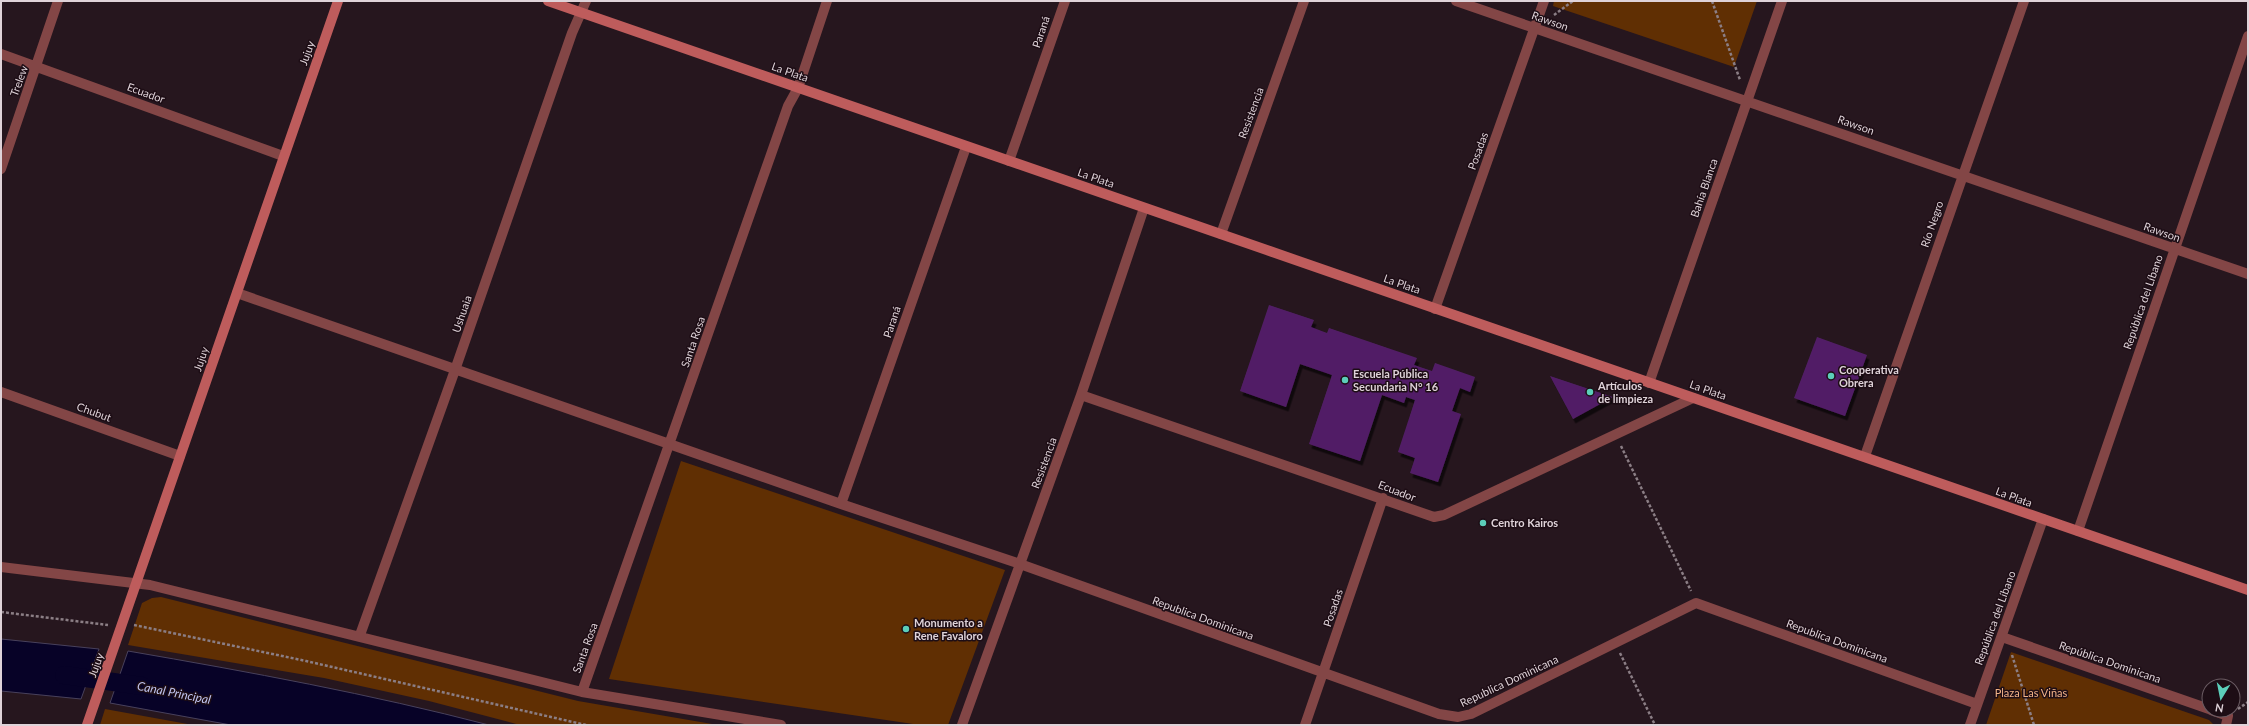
<svg xmlns="http://www.w3.org/2000/svg" width="2249" height="726" font-family="Lato,sans-serif">
<style>
.green{fill:#602f03}
.water{fill:#070227;stroke:#48415c}
.lines{fill:none;stroke-linecap:round;stroke-linejoin:round}
.canal{stroke:#070227;stroke-width:18}
.building{fill:#511f66;filter:url(#shadow)}
.path{stroke:#8b7e85;stroke-width:2.5;stroke-dasharray:3 2;stroke-linecap:butt}
.street{stroke:#834646;stroke-width:10}
.secondary{stroke:#be5c5c;stroke-width:10}
.poi-dot{fill:#5cceba;stroke:#1d0d15;stroke-width:1.5}
.labels{text-anchor:middle;stroke-width:3;stroke-linejoin:round;paint-order:stroke}
.street-label{font-size:11px;fill:#dfd3d9;stroke:#1d0d15}
.poi-label{font-size:11px;font-weight:bold;fill:#dfd3d9;stroke:#1d0d15;text-anchor:start}
.park-label{font-size:11px;fill:#f1b288;stroke:#1d0d15}
.water-label{font-size:12px;font-style:italic;fill:#bfc3ef;stroke:#1d0d15}
</style>
<defs>
<filter id="shadow"><feDropShadow dx="2.5" dy="4.5" stdDeviation="0" flood-color="#0009"/></filter>
</defs>
<rect width="100%" height="100%" fill="#26161e"/>
<path class="green" d="M1554,1H1757L1734,67L1553,6Z
M681,461L1005,570L948,725H920L609,679Z
M161,597L578,701L718,725H520L429,701L324,678L128,645L142,603L152,598Z
M2011,652L2209,720L2214,725H1986Z
M105,709L193,725H100Z"/>
<path class="water" d="M1,639L99,649L81,699L1,691Z
M128,651C250,672 370,694 489,725H231L110,703Z"/>
<g class="lines">
<path class="canal" d="M64,675L142,686"/>
</g>
<path class="building" d="M1269,305L1314,320L1311,327L1327,333L1329,328L1417,358L1414,365L1432,371L1435,363L1475,377L1470,392L1460,388L1452,411L1461,414L1438,482L1410,473L1415,458L1398,452L1415,400L1406,397L1404,403L1382,395L1360,461L1309,444L1332,375L1300,364L1286,407L1240,391Z
M1817,337L1867,355L1845,416L1794,398Z
M1550,376L1613,397L1573,419Z"/>
<g class="lines">
<path class="path" d="M1712,1L1740,80
M1554,15L1573,1
M1621,446L1691,591
M1,612L108,625
M134,625L306,661L586,725
M1620,653L1655,725
M2012,655L2034,725
M2238,709L2248,702"/>
<path class="street" d="M1456,1L2248,274
M1,54L283,156
M1009,161L1065,1
M1,169L58,1
M1221,234L1304,1
M237,293L841,504L1020,564L1439,714L1458,717L1471,714L1696,603L1977,704
M1435,309L1544,1
M1649,383L1782,1
M1,392L180,456
M1081,395L1434,517L1444,515L1693,398
M1865,456L2024,1
M841,504L966,147
M2078,531L2248,36
M1,567L150,585L582,692L781,725
M360,635L455,370L572,33L586,1
M2002,637L2209,709
M582,692L788,106L798,88L827,1
M2211,710L2228,716L2226,725
M962,725L1081,395L1144,208
M1305,725L1383,498
M1970,725L2043,519"/>
<path class="secondary" d="M548,1L2248,590
M87,725L338,1"/>
</g>
<g class="poi-dot">
<circle cx="1831" cy="376" r="4"/>
<circle cx="1345" cy="380" r="4"/>
<circle cx="1590" cy="392" r="4"/>
<circle cx="1483" cy="523" r="4"/>
<circle cx="906" cy="629" r="4"/>
</g>
<g class="labels">
<g class="street-label">
<text transform="translate(1550 21) rotate(19)" y="4">Rawson</text>
<text transform="translate(1041 32) rotate(-71)" y="4">Paraná</text>
<text transform="translate(307 53) rotate(-70)" y="4">Jujuy</text>
<text transform="translate(790 72) rotate(19)" y="4">La Plata</text>
<text transform="translate(19 81) rotate(-70)" y="4">Trelew</text>
<text transform="translate(146 93) rotate(20)" y="4">Ecuador</text>
<text transform="translate(1251 113) rotate(-70)" y="4">Resistencia</text>
<text transform="translate(1856 125) rotate(19)" y="4">Rawson</text>
<text transform="translate(1478 151) rotate(-70)" y="4">Posadas</text>
<text transform="translate(1096 178) rotate(19)" y="4">La Plata</text>
<text transform="translate(1704 188) rotate(-71)" y="4">Bahía Blanca</text>
<text transform="translate(1932 224) rotate(-71)" y="4">Río Negro</text>
<text transform="translate(2162 232) rotate(19)" y="4">Rawson</text>
<text transform="translate(1402 284) rotate(19)" y="4">La Plata</text>
<text transform="translate(2143 302) rotate(-71)" y="4">República del Líbano</text>
<text transform="translate(462 314) rotate(-71)" y="4">Ushuaia</text>
<text transform="translate(892 322) rotate(-71)" y="4">Paraná</text>
<text transform="translate(693 342) rotate(-71)" y="4">Santa Rosa</text>
<text transform="translate(201 359) rotate(-71)" y="4">Jujuy</text>
<text transform="translate(1708 390) rotate(19)" y="4">La Plata</text>
<text transform="translate(94 412) rotate(20)" y="4">Chubut</text>
<text transform="translate(1044 463) rotate(-70)" y="4">Resistencia</text>
<text transform="translate(1397 491) rotate(21)" y="4">Ecuador</text>
<text transform="translate(2014 497) rotate(20)" y="4">La Plata</text>
<text transform="translate(1333 608) rotate(-71)" y="4">Posadas</text>
<text transform="translate(1203 618) rotate(20)" y="4">Republica Dominicana</text>
<text transform="translate(1995 618) rotate(-70)" y="4">República del Líbano</text>
<text transform="translate(1837 641) rotate(20)" y="4">Republica Dominicana</text>
<text transform="translate(585 648) rotate(-70)" y="4">Santa Rosa</text>
<text transform="translate(2110 662) rotate(19)" y="4">República Dominicana</text>
<text transform="translate(96 665) rotate(-70)" y="4">Jujuy</text>
<text transform="translate(1509 681) rotate(-25)" y="4">Republica Dominicana</text>
</g>
<g class="poi-label">
<text x="1839" y="374">Cooperativa<tspan x="1839" dy="13">Obrera</tspan></text>
<text x="1353" y="378">Escuela Pública<tspan x="1353" dy="13">Secundaria N° 16</tspan></text>
<text x="1598" y="390">Artículos<tspan x="1598" dy="13">de limpieza</tspan></text>
<text x="1491" y="527">Centro Kairos</text>
<text x="914" y="627">Monumento a<tspan x="914" dy="13">Rene Favaloro</tspan></text>
</g>
<g class="park-label">
<text x="2031" y="697">Plaza Las Viñas</text>
</g>
<g class="water-label">
<text transform="translate(174 693) rotate(11)" y="4">Canal Principal</text>
</g>
</g>
<rect width="2249" height="726" fill="none" stroke="#dfd3d9" stroke-width="4"/>
<g transform="translate(2221 698) rotate(190)"><circle r="19" fill="#1d0d15" stroke="#6b5c63"/>
<path d="M0-3L7 15L0 10L-7 15Z" fill="#5cceba"/>
<text y="-6" font-size="11" font-weight="bold" text-anchor="middle" fill="#dfd3d9">N</text>
</g>
</svg>
